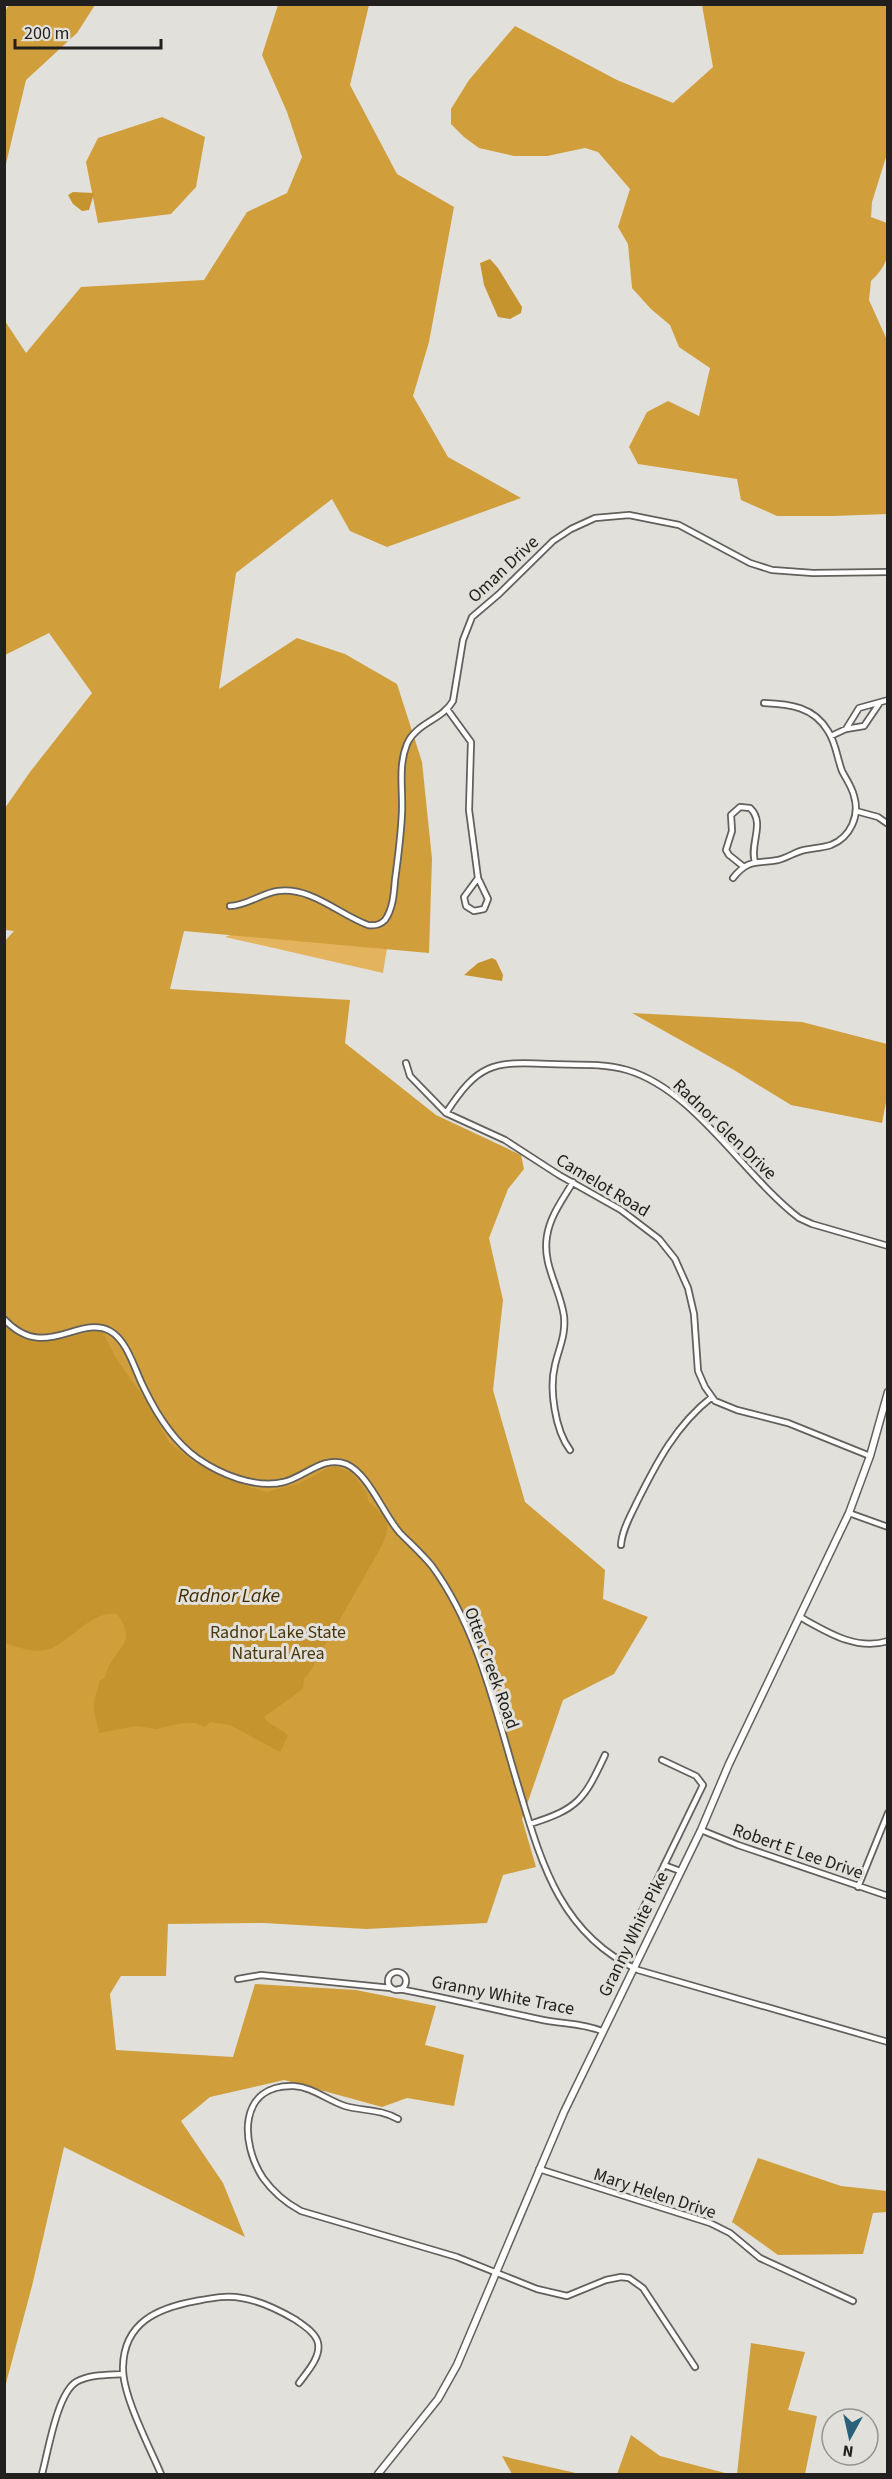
<svg xmlns="http://www.w3.org/2000/svg" width="892" height="2479" font-family="'Source Sans 3',sans-serif">
<style>
.green{fill:#e3b45d}
.forest{fill:#d09e3b}
.water{fill:#c6942f}
.lines{fill:none;stroke-linecap:round;stroke-linejoin:round}
.street-casing{stroke:#62605c;stroke-width:8}
.secondary-casing{stroke:#62605c;stroke-width:9}
.street{stroke:#fff;stroke-width:4.5}
.secondary{stroke:#fff;stroke-width:6}
.labels{text-anchor:middle;stroke-width:6;stroke-linejoin:round;paint-order:stroke}
.street-label{font-size:18px;fill:#21201e;stroke:#e2e0db}
.park-label{font-size:18px;fill:#4a360c;stroke:#e2e0db}
.water-label{font-size:20px;font-style:italic;fill:#402c00;stroke:#e2e0db}
</style>
<rect width="100%" height="100%" fill="#e2e0db"/>
<path class="green" d="M309,905L391,922L383,973L225,937Z"/>
<path class="forest" d="M9,4L95,5L77,33L26,80L5,168L4,14Z
M278,5H369L350,85L397,174L454,207L429,342L413,396L448,457L521,498L387,547L350,531L332,499L236,573L219,689L297,638L345,654L397,684L422,762L432,859L429,953L184,931L170,989L350,1000L345,1043L436,1115L521,1155L524,1169L508,1189L489,1238L503,1300L493,1390L525,1502L605,1570L603,1599L648,1617L614,1674L563,1700L522,1819L536,1867L503,1875L487,1923L366,1929L264,1923L168,1924L166,1976H121L110,1994L116,2050L233,2057L255,1984L356,1990L436,2006L425,2045L464,2055L454,2106L407,2098L382,2107L284,2080L210,2097L181,2121L223,2183L245,2237L64,2147L32,2286L5,2387L4,942L14,931L5,930V808L30,772L92,693L49,633L5,655V321L26,353L81,287L204,280L247,212L287,193L302,157L287,112L262,55Z
M702,5H887V154L872,202L871,217L887,223C888,251 892,261 871,281L869,300L887,340V514L834,516H777L741,500L737,479L638,464L629,447L647,412L668,401L699,416L710,368L679,347L670,325L651,309L632,288L628,244L618,227L630,189L598,152L585,148L547,156H514L479,148L464,137L451,124V109L469,80L515,26L617,80L673,103L713,67Z
M162,117L205,137L196,187L171,214L98,223L86,162L98,138Z
M632,1013L802,1022L887,1044V1097L882,1123L791,1105L734,1070Z
M758,2158L841,2186L887,2191V2212L873,2213L863,2254L778,2255L732,2222Z
M751,2343L805,2352L788,2410L817,2416L805,2474H737Z
M631,2435L660,2456L729,2474H617Z
M502,2456L580,2474H512Z"/>
<path class="water" d="M73,192L94,193L89,210L82,211L73,204L68,195Z
M490,259L498,268L522,307L521,313L510,319L498,317L484,285L480,263Z
M492,958L496,960L503,975L502,981L464,975L478,963Z
M4,1323C22,1345 51,1342 75,1336C85,1334 94,1329 103,1332L117,1360L145,1399L169,1442L192,1461L244,1485L267,1492L300,1483L332,1466H335L352,1473L367,1493L368,1501C388,1519 393,1523 380,1549L311,1670L304,1679L303,1689L264,1717C269,1727 283,1728 288,1736L280,1752L230,1725L210,1722L205,1727L195,1723H183L156,1729L137,1726L99,1733C98,1723 93,1714 94,1704C94,1696 99,1690 99,1681L105,1678C110,1649 141,1645 117,1614C90,1610 68,1645 46,1650C34,1653 16,1647 5,1643Z"/>
<g class="lines">
<defs>
<path id="street" d="M879,704L864,726L846,729L859,708L888,700
M447,709L471,742L469,810L478,878L488,899L484,909L474,911L466,906L464,897L478,878
M831,736L846,729
M856,811L878,817L888,824
M744,867L729,855L726,850L732,831L731,815L740,807L750,808C766,823 749,844 755,862
M733,878C749,858 757,864 778,860C787,858 795,852 804,850C813,848 822,848 831,845C851,837 860,815 854,796C852,787 846,779 842,771C837,758 836,743 828,731C814,707 790,704 764,703
M230,906C246,906 262,893 278,891C312,887 338,914 368,925C374,926 380,925 385,920C393,909 394,893 395,880C398,858 401,835 402,812C403,789 398,766 407,744C416,723 442,720 453,701L463,640L472,617L499,594L553,541L571,529L595,518L629,515L679,525L750,563L772,570L813,573L888,572
M406,1063L410,1076L446,1113L505,1140L559,1175L621,1210L659,1239L675,1259L688,1288L694,1314L698,1371L705,1387L715,1401L737,1410L788,1423L870,1456
M446,1113C478,1064 492,1061 549,1064C574,1065 602,1063 627,1070C695,1090 743,1175 799,1218L812,1224L888,1246
M4,1319C45,1363 78,1314 110,1331C128,1341 135,1371 144,1388C156,1413 173,1441 197,1458C220,1474 255,1489 284,1482C305,1477 323,1455 346,1464C369,1474 383,1514 400,1533C411,1544 422,1554 432,1566C478,1629 495,1709 517,1782C540,1858 558,1933 638,1970L888,2042
M570,1450C555,1430 549,1389 555,1365C559,1348 566,1335 564,1316C560,1288 542,1265 547,1236C550,1216 563,1199 573,1182
M849,1513L888,1527
M621,1545C622,1530 631,1515 637,1502C657,1462 676,1425 712,1397
M800,1617C827,1632 856,1651 888,1641
M530,1824C578,1809 584,1800 605,1755
M701,1830L738,1845L888,1896
M664,1865L680,1871
M858,1887L888,1813
M638,1919L703,1785L696,1776L662,1760
M388 1981a9 9 0 1 1 18 0a9 9 0 1 1-18 0Z
M238,1979L261,1975L391,1988
M399,1989C448,1998 495,2010 543,2020C564,2024 582,2023 602,2031
M398,2119C381,2109 362,2111 345,2106C327,2100 312,2087 294,2086C238,2084 240,2143 263,2178C273,2192 286,2203 301,2211L457,2257L537,2289L567,2296L606,2280L621,2277L629,2278L643,2288L695,2367
M539,2169L710,2223L730,2233L760,2258L853,2301
M42,2474C48,2452 57,2394 76,2382C90,2374 108,2375 123,2374
M161,2474C150,2448 122,2395 123,2367C124,2322 158,2308 196,2301C212,2298 226,2295 242,2298C261,2301 279,2310 296,2320C304,2326 316,2333 318,2343C321,2357 307,2372 299,2383"/>
<path id="secondary" d="M378,2474L438,2399L457,2365L564,2112L701,1830L729,1764L849,1513L870,1456L888,1392"/>
</defs>
<use href="#street" class="street-casing"/>
<use href="#secondary" class="secondary-casing"/>
<use href="#street" class="street"/>
<use href="#secondary" class="secondary"/>
</g>
<g class="labels">
<g class="street-label">
<text transform="translate(503 569) rotate(-43)" y="6">Oman Drive</text>
<text transform="translate(725 1129) rotate(44)" y="6">Radnor Glen Drive</text>
<text transform="translate(603 1185) rotate(31)" y="6">Camelot Road</text>
<text transform="translate(492 1668) rotate(70)" y="6">Otter Creek Road</text>
<text transform="translate(798 1851) rotate(19)" y="6">Robert E Lee Drive</text>
<text transform="translate(633 1934) rotate(-64)" y="6">Granny White Pike</text>
<text transform="translate(503 1995) rotate(11)" y="6">Granny White Trace</text>
<text transform="translate(655 2193) rotate(18)" y="6">Mary Helen Drive</text>
</g>
<g class="park-label">
<text x="278" y="1638">Radnor Lake State<tspan x="278" dy="21">Natural Area</tspan></text>
</g>
<g class="water-label">
<text x="229" y="1602">Radnor Lake</text>
</g>
</g>
<rect width="892" height="2479" fill="none" stroke="#21201e" stroke-width="12"/>
<g transform="translate(850 2437) rotate(188)"><circle r="28" fill="#e2e0db" stroke="#95938f" stroke-width="1.5"/>
<path d="M0-4.5L10 22L0 15L-10 22Z" fill="#29617b"/>
<text y="-9" font-size="16" font-weight="bold" text-anchor="middle" fill="#21201e">N</text>
</g>
<path d="M15 39v9h146v-9" fill="none" stroke="#21201e" stroke-width="3"/>
<text x="24" y="39" font-size="18" fill="#21201e" stroke="#e2e0db" stroke-width="4.5" paint-order="stroke">200 m</text>
</svg>
